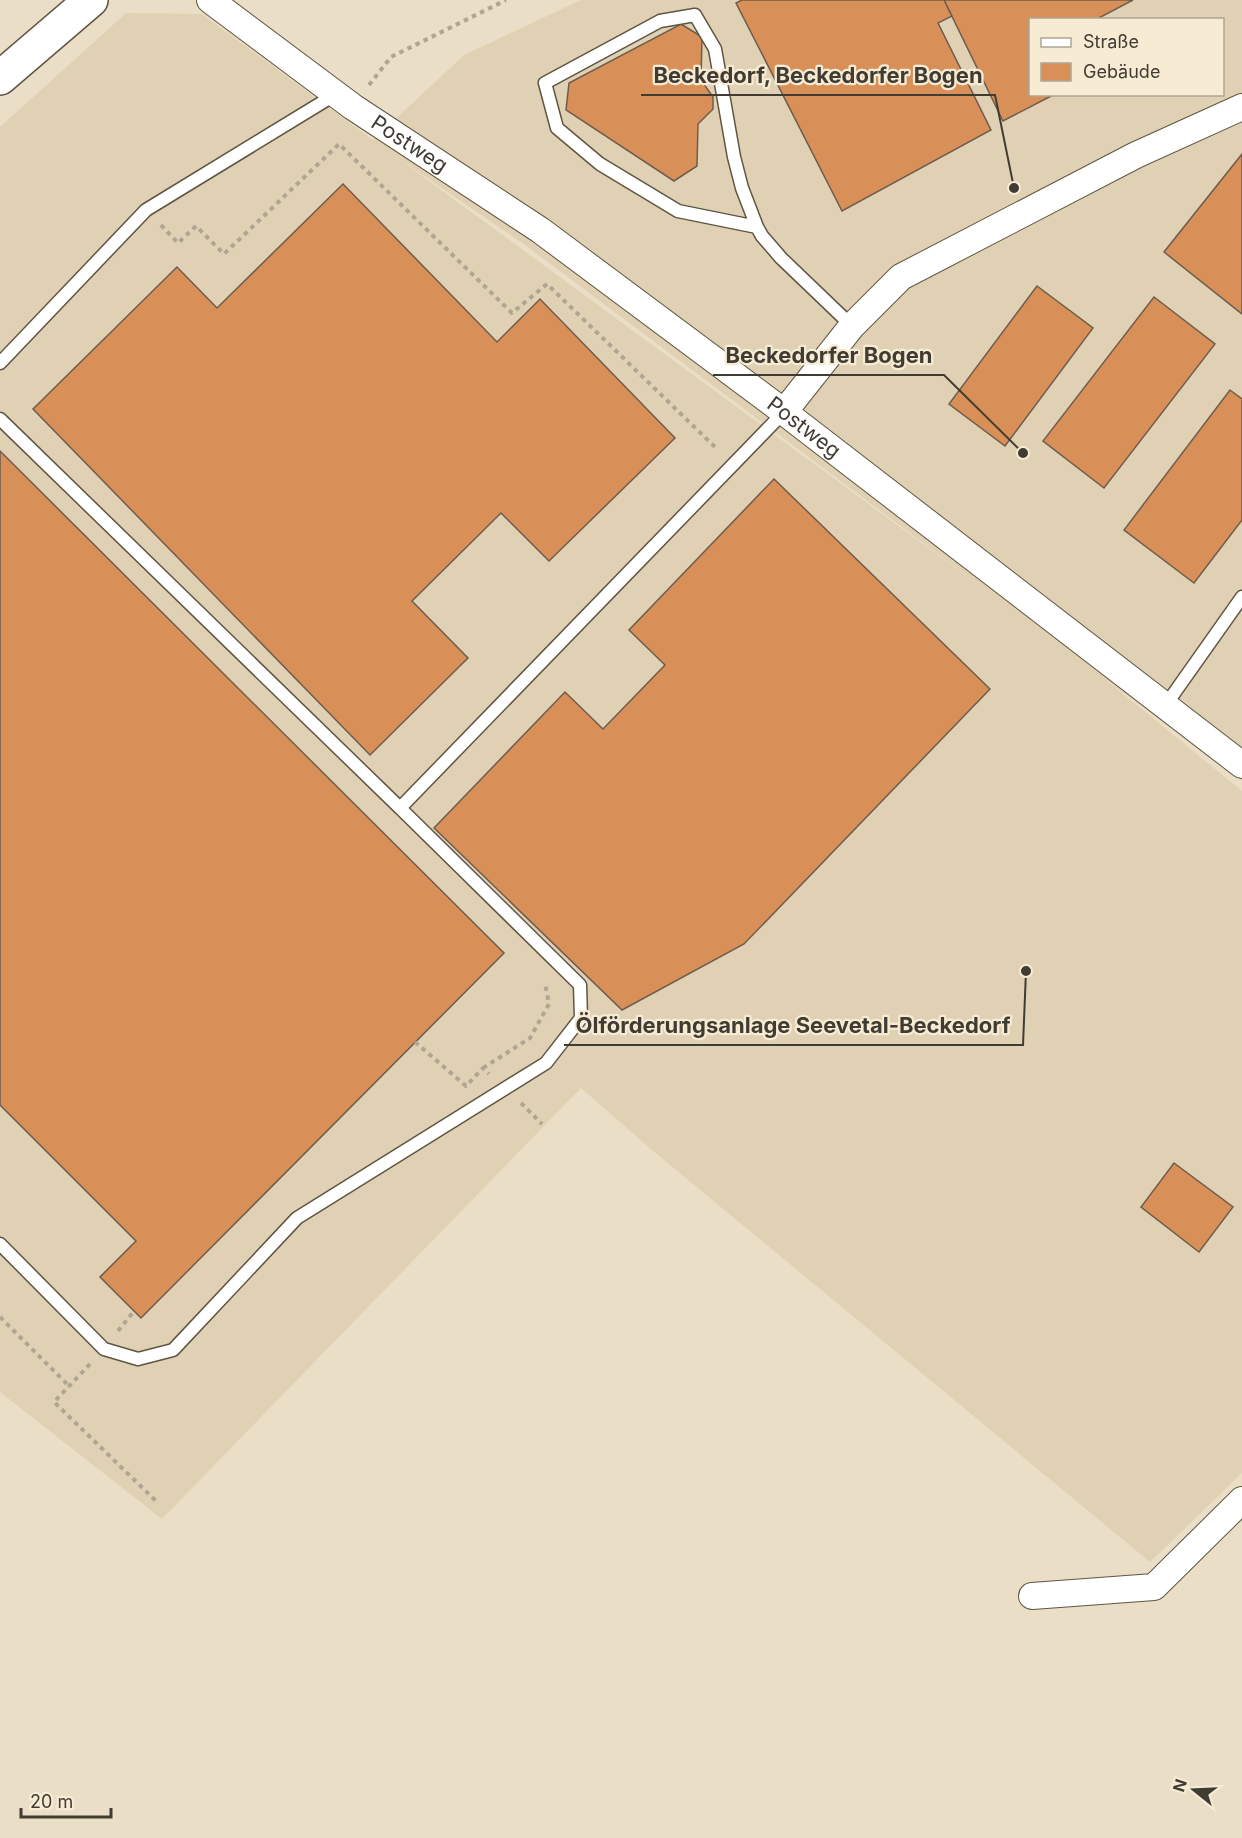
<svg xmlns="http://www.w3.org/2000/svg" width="1242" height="1838" font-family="Inter,sans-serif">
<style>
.built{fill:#e0d1b4;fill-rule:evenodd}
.building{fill:#d99058;stroke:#6f5c4e;stroke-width:1.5}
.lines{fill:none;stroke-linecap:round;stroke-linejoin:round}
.service-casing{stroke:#5f5542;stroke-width:15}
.minor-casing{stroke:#5f5542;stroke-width:28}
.secondary-casing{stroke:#5f5542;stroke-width:36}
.path{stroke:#aea593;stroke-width:4;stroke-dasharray:4.5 4.5;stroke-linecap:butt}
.service{stroke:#fff;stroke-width:12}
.minor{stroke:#fff;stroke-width:26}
.secondary{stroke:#fff;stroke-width:33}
.labels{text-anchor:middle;stroke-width:4.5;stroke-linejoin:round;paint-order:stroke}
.street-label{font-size:21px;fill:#403c33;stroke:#f7ebd4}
.leader{fill:none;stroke:#403c33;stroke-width:2}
.callout-dot{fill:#403c33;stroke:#f7ebd4;stroke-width:2}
.callout-label{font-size:22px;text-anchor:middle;font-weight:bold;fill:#403c33;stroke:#f7ebd4;stroke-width:4.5;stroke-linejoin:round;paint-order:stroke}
</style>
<rect width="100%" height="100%" fill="#eadec7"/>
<path class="built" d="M581,0H1242V781L1100,675L1242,791V1473L1150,1562L652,1150L581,1088L162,1519L0,1392V127L126,13L202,14L373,140L464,55ZM1030,20H1222V94H1030ZM395,156L525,245L998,599Z"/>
<path class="building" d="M742,0H944L952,16L938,23L991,130L842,211L736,3Z
M944,0H1133L1095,20H1030V94H1055L1003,121Z
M681,24L702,37L701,80L713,97V109L698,124L697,166L674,181L566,110L569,83Z
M1242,154V314L1164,252Z
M343,184L497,342L540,299L675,438L549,561L501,513L412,601L468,658L370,755L33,409L177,267L217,308Z
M1037,286L1093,328L1005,446L949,404Z
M1154,297L1215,344L1104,488L1043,441Z
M1230,390L1242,399V520L1194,583L1124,530Z
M0,451L504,953L141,1318L100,1277L136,1241L0,1105Z
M774,479L990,689L744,944L622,1010L434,828L565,692L603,729L665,665L629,630Z
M1174,1163L1233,1207L1199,1252L1141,1207Z"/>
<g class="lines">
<defs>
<path id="service" d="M757,227L678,211L600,164L557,128L545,83L660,21L695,15L715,49L734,157L742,188L757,227L762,236L781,258L852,326
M0,363L146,210L336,94
M0,419L400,808L784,412
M1165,706L1242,597
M0,1244L104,1349L138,1359L173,1350L297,1218L546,1063L581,1018L580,985L400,808"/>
<g id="minor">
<path id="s1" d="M210,0L353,107L540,230L784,412L1242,765"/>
<path d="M784,412L852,326L901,277L1136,155L1242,107"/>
<path d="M1032,1596L1154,1587L1242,1500"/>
</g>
<path id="secondary" d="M0,78L91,0"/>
</defs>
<use href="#service" class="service-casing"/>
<use href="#minor" class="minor-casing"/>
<use href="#secondary" class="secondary-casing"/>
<path class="path" d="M369,85L391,57L506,0
M161,225L178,243L196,226L224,254L339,144L512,313L547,284L717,449
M415,1042L466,1086L483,1068L489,1074
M483,1068L530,1038L549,1004L545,983
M521,1103L542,1124
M0,1317L69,1386
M118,1331L134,1311
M90,1364L54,1402L156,1501"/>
<use href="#service" class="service"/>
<use href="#minor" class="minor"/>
<use href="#secondary" class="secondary"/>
</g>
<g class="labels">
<g class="street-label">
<text dy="7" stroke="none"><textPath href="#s1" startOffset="246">Postweg</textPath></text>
<text dy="7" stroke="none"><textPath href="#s1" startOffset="732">Postweg</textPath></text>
</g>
</g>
<path class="leader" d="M1014 188L995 95H641M1023 453L944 375H713M1026 971L1023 1045H564"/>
<g class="callout-dot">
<circle cx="1014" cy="188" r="6"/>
<circle cx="1023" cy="453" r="6"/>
<circle cx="1026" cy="971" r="6"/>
</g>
<g class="callout-label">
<text x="818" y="83">Beckedorf, Beckedorfer Bogen</text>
<text x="829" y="363">Beckedorfer Bogen</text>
<text x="793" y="1033">Ölförderungsanlage Seevetal-Beckedorf</text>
</g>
<rect x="1029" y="18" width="195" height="78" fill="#f7ebd4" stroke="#aea594" stroke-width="1.5"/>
<rect x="1041" y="38" width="30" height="9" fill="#ffffff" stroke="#aea594" stroke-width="1.5"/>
<text x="1083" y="48" font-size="18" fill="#403c33">Straße</text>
<rect x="1041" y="63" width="30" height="18" fill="#d99058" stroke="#aea594" stroke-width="1.5"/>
<text x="1083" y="78" font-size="18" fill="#403c33">Gebäude</text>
<g transform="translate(1194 1790) rotate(288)" stroke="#f7ebd4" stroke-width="4.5" paint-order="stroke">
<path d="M0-4.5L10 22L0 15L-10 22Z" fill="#403c33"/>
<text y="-9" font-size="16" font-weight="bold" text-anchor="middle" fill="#403c33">N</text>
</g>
<path d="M21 1808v9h90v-9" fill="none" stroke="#403c33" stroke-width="3"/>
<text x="30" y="1808" font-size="18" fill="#403c33" stroke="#f7ebd4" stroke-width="4.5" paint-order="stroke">20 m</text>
</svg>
